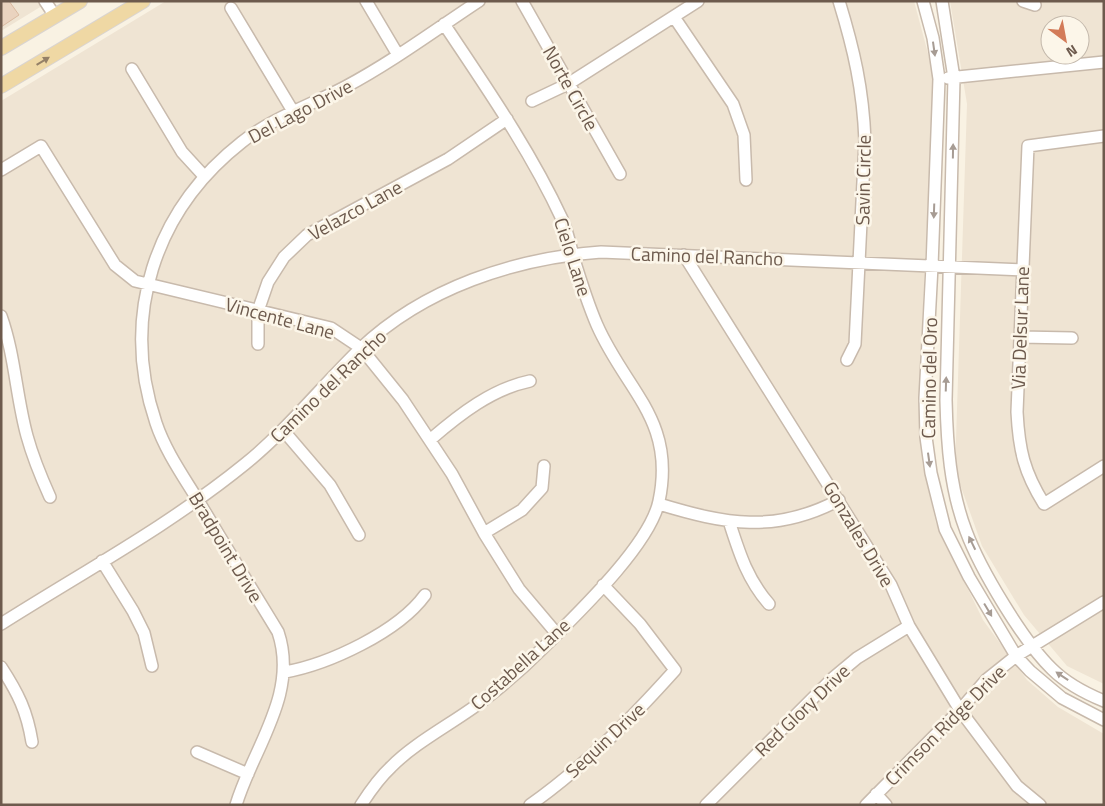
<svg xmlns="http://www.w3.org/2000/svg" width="1105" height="806" font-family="'Titillium Web',sans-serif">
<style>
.residential{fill:#efe4d3;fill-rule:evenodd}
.building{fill:#ead3bf;stroke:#dbbba1}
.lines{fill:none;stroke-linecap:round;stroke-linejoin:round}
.minor-casing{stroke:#c8baac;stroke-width:14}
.major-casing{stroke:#d9d4d1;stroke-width:16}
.minor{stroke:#fff;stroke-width:11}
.major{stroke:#efd8a4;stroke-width:14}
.oneway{fill:#a79c94}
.oneway2{fill:#948067}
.labels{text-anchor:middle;stroke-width:5;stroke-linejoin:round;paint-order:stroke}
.street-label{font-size:19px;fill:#6d5a4d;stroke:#fcf6e9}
</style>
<rect width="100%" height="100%" fill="#f9f2e3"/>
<path class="residential" d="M1,1H50L1,31Z
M166,1H914L934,76L921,348L922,462L936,523L983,620L1027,680L1058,707L1104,734V805H1V101Z
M950,1H1104V684L1067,666L1024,615L982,546L955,470L967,104ZM1050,25H1080V55H1050Z"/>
<path class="building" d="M1,1H9L19,15L1,27Z"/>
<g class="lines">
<defs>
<path id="minor" d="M45,1L55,16
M366,1L398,55
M522,1L620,174
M839,1C854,50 863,89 865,141L855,344L847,360
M923,1L933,38L939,79L932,266L925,398L926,437L931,473L945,529L969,577L1016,656L1030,671L1062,698L1104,720
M942,1L954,78L946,400C947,444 950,489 966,531C980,569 1023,641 1052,669C1065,682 1087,694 1104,701
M1023,1L1035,5
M231,8L294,113
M674,17L733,104L744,135L746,180
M132,69L182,152L204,176
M948,78L1104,62
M532,101L568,84L698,1
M1104,136L1028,146L1017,412C1019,450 1024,472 1044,504L1104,466
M1,170L41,146L115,265L135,281L331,328L361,348L403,400L452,474L484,533L519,589L557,634
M684,255L891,585L909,626L960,710L1017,786L1040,805
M1,316C15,355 16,396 27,436C33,458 41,477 50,497
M1020,337L1072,338
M258,344V311L268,282L284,257L307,235L448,159L507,119
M283,430L330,485L359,535
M431,439C460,414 492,389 530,381
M659,504C725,524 775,534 839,500
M729,521C739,552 747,579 769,604
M484,533L522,510L542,488L544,466
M102,561L133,611L144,633L152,666
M1,624C83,572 170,525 245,464C287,430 321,387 360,349C424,288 515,258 601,252L1023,270
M1,667C18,693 27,711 32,742
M285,672C329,664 398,632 425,595
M197,752L248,774
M876,794L886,805
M236,805C253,748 299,694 278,632C253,591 227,549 202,507C186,480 166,453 156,423C120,317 154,211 242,142C272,118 311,105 345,87C392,62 435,30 479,1
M361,805C370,791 379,778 391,767C415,742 457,721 485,699C506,683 525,666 543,648C576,615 650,545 659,501C676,420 626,391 597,325C587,302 580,279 573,256C570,244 567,230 562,219C530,150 486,87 444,24
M530,805C584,767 631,719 675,670L640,624L603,585
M706,805L833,678L857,658L909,626
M866,805L960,710L986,680L1016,656L1104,602"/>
<path id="major" d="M1,48L80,1
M1,86L143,1"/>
</defs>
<use href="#minor" class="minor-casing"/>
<use href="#major" class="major-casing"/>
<use href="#minor" class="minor"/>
<use href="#major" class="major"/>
</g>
<defs><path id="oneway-solid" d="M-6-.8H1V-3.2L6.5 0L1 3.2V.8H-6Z" transform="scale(1.25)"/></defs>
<g class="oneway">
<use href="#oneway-solid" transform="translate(934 49) rotate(82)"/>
<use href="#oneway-solid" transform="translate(953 151) rotate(-89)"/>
<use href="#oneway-solid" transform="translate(934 211) rotate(92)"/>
<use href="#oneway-solid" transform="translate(946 384) rotate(-88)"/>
<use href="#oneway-solid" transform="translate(929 460) rotate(82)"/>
<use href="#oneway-solid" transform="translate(972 543) rotate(-116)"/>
<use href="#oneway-solid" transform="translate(988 610) rotate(59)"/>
<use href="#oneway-solid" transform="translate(1062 676) rotate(-146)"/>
</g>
<use class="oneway2" href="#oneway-solid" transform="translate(43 61) rotate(-31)"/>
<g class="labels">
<g class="street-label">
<text transform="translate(571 88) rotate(61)" y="7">Norte Circle</text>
<text transform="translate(300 111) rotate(-28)" y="7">Del Lago Drive</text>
<text transform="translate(863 180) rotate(-89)" y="7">Savin Circle</text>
<text transform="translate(355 210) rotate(-29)" y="7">Velazco Lane</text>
<text transform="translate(707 256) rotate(2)" y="7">Camino del Rancho</text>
<text transform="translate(573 257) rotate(72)" y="7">Cielo Lane</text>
<text transform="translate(280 318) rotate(15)" y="7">Vincente Lane</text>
<text transform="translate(1020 328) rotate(-88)" y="7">Via Delsur Lane</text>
<text transform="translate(929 378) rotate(-89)" y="7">Camino del Oro</text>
<text transform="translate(328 386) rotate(-44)" y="7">Camino del Rancho</text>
<text transform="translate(859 534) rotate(59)" y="7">Gonzales Drive</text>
<text transform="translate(226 547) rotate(59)" y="7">Bradpoint Drive</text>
<text transform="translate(520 664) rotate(-42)" y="7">Costabella Lane</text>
<text transform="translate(802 710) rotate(-44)" y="7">Red Glory Drive</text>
<text transform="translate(945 725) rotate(-45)" y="7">Crimson Ridge Drive</text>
<text transform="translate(605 740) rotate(-43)" y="7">Sequin Drive</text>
</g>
</g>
<rect width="1105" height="806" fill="none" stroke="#6d5a4d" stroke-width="5"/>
<g transform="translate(1065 40) rotate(148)"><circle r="24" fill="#fcf6e9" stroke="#c3b8ab"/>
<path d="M0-4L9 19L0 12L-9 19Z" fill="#d37b58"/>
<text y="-8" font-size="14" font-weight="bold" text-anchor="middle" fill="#6d5a4d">N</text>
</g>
</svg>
